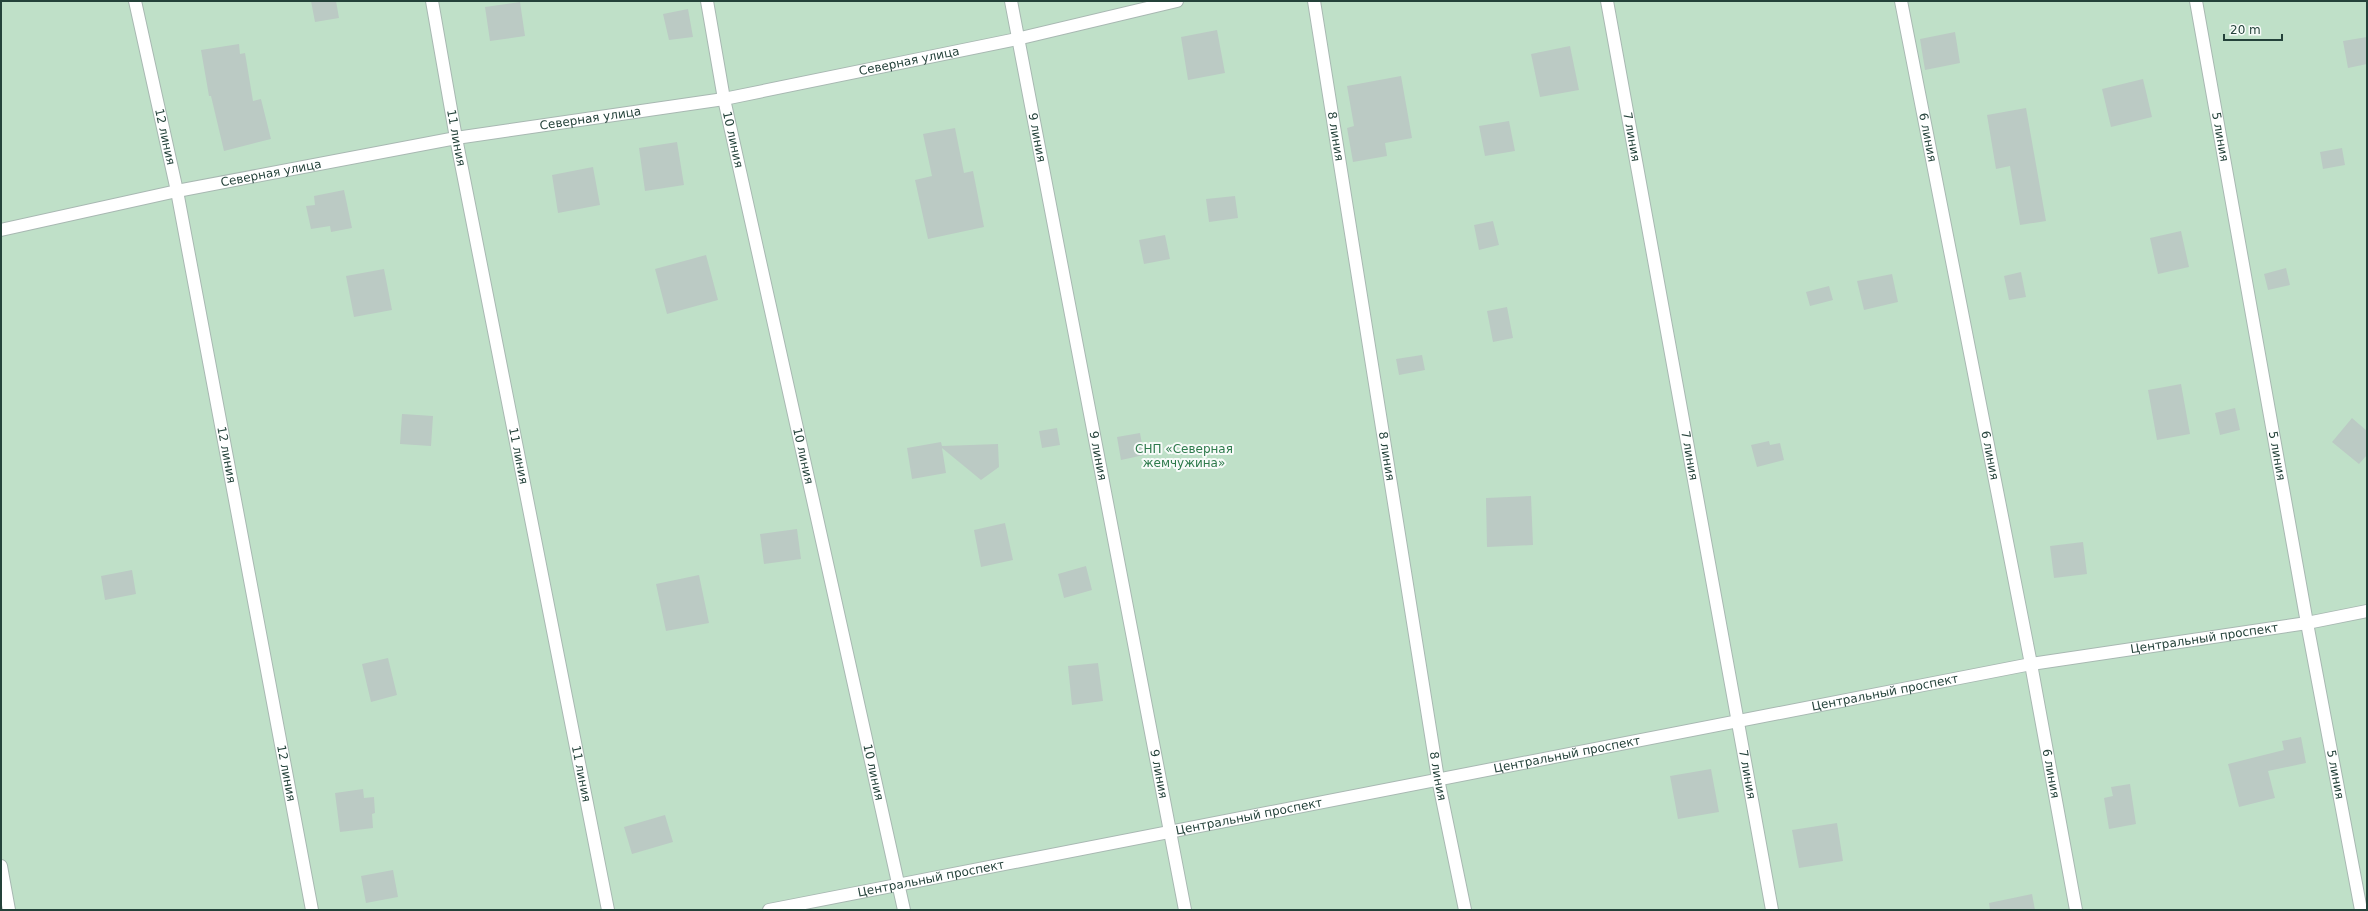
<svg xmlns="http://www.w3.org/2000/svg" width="2368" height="911" font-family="'DejaVu Sans',sans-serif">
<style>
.green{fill:#bfe0c8}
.building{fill:#bbcac4}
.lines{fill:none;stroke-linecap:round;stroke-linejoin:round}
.minor-casing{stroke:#a8b8b2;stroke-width:14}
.minor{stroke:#fff;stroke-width:12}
.labels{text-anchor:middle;stroke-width:4;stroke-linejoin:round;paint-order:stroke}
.street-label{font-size:12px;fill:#24423a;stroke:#f7fbf9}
.park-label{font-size:12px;fill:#2d7a4b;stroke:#f7fbf9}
</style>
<rect width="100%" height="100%" fill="#e6efeb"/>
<path class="green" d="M1,1H2367V910H1Z"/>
<path class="building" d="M311,1H336L339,18L315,22Z
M520,2L525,36L490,41L485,7Z
M688,9L693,37L669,40L663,14Z
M1217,30L1225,73L1188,80L1181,37Z
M1955,32L1960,63L1925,70L1920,39Z
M2367,37V64L2348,68L2343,41Z
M239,44L240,54L245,53L253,101L261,99L271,139L224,151L211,96H209L201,50Z
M1570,46L1579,90L1540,97L1531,54Z
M1401,76L1412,138L1385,143L1387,156L1353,162L1347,128L1354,126L1347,86Z
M2143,79L2152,117L2111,127L2102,89Z
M2026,108L2046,221L2020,225L2010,166L1996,169L1987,115Z
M1509,121L1515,151L1485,156L1479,126Z
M955,128L964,173L973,171L984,227L928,239L915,180L932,176L923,134Z
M677,142L684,185L645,191L639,148Z
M2342,148L2345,165L2323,169L2320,152Z
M593,167L600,205L558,213L552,175Z
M344,190L352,228L331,232L330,226L311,229L306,206L315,205L314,196Z
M1235,196L1238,218L1209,222L1206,199Z
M1493,221L1499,245L1479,250L1474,225Z
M2181,231L2189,267L2158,274L2150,238Z
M1165,235L1170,259L1144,264L1139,240Z
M706,255L718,300L667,314L655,269Z
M2286,268L2290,285L2268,290L2264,274Z
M384,269L392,310L354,317L346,276Z
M2021,272L2026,297L2009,300L2004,276Z
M1892,274L1898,302L1864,310L1857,281Z
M1829,286L1833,300L1810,306L1806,292Z
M1507,307L1513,338L1493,342L1487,311Z
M1422,355L1425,370L1399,375L1396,359Z
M2181,384L2190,434L2157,440L2148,390Z
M2235,408L2240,430L2220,435L2215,413Z
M402,414L433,416L431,446L400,444Z
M2352,418L2367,431V455L2359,464L2332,442Z
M1057,428L1060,445L1042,448L1039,431Z
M1140,433L1144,455L1121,460L1117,437Z
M1769,441L1770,445L1780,443L1784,460L1757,467L1751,445Z
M941,442L942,446L998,444L999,467L981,480L942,448L946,473L912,479L907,448Z
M1531,496L1533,545L1487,547L1486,498Z
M1005,523L1013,560L981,567L974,530Z
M797,529L801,559L764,564L760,534Z
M2083,542L2087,574L2054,578L2050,546Z
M1086,566L1092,590L1064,598L1058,574Z
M132,570L136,594L105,600L101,576Z
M699,575L709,623L666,631L656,584Z
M388,658L397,695L371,702L362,664Z
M1098,663L1103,701L1072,705L1068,666Z
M2301,737L2306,763L2268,771L2275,798L2239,807L2228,764L2284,750L2282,741Z
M1711,769L1719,812L1678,819L1670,776Z
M2130,784L2136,824L2109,829L2104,798L2113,796L2111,787Z
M363,789L364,798L374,797L375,813L372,814L373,828L340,832L335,793Z
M665,815L673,842L632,854L624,827Z
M1837,823L1843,861L1799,868L1792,830Z
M393,870L398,897L366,903L361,876Z
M2032,894L2035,910H1990L1989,903Z"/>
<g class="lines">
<defs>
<g id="minor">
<path id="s1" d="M135,1L177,191L312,910"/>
<path id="s2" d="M432,1L456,138L608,910"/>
<path id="s3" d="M707,1L724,99L904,910"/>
<path id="s4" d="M1011,1L1185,910"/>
<path id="s5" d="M1314,1L1438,779L1465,910"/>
<path id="s6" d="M1607,1L1772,910"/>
<path id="s7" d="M1901,1L2031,664L2076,910"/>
<path id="s8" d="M2196,1L2307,623L2361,910"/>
<path id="s9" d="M1,230L177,191L456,138L724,99L1017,39L1177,1"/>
<path d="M1,866L9,910"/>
<path id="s10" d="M769,910L2031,664L2307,623L2367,611"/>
</g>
</defs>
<use href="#minor" class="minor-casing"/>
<use href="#minor" class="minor"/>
</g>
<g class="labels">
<g class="street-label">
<text dy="4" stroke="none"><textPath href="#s9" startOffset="924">Северная улица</textPath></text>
<text dy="4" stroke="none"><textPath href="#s9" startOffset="600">Северная улица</textPath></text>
<text dy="4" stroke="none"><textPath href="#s5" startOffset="137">8 линия</textPath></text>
<text dy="4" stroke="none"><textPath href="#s1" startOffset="139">12 линия</textPath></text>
<text dy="4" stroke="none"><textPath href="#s4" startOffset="139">9 линия</textPath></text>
<text dy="4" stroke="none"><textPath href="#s6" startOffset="138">7 линия</textPath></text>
<text dy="4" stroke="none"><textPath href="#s7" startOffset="139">6 линия</textPath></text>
<text dy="4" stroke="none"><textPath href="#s8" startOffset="138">5 линия</textPath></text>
<text dy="4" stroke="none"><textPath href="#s2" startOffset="139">11 линия</textPath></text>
<text dy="4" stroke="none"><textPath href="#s3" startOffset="141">10 линия</textPath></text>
<text dy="4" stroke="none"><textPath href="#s9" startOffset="276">Северная улица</textPath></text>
<text dy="4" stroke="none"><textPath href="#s1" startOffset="463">12 линия</textPath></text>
<text dy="4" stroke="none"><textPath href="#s4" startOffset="463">9 линия</textPath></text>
<text dy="4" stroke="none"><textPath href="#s6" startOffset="462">7 линия</textPath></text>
<text dy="4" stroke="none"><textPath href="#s7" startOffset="463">6 линия</textPath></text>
<text dy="4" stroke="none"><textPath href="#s2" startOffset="463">11 линия</textPath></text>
<text dy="4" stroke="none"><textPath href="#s3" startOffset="465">10 линия</textPath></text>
<text dy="4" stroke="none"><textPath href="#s5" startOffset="461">8 линия</textPath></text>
<text dy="4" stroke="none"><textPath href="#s8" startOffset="462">5 линия</textPath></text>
<text dy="4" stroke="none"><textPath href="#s10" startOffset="1461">Центральный проспект</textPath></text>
<text dy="4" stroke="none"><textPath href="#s10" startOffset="1137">Центральный проспект</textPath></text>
<text dy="4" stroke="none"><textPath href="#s10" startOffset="813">Центральный проспект</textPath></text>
<text dy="4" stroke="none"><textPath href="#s3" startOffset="789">10 линия</textPath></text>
<text dy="4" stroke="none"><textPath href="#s1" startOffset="787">12 линия</textPath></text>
<text dy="4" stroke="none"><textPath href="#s7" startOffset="787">6 линия</textPath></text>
<text dy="4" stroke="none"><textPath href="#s2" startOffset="787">11 линия</textPath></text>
<text dy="4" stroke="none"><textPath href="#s4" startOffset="787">9 линия</textPath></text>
<text dy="4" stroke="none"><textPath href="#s6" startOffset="786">7 линия</textPath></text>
<text dy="4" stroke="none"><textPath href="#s8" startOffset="786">5 линия</textPath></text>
<text dy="4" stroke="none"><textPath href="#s5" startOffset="785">8 линия</textPath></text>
<text dy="4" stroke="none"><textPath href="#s10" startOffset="489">Центральный проспект</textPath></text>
<text dy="4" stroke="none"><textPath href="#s10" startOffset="165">Центральный проспект</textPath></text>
</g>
<g class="park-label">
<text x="1184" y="453">СНП «Северная<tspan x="1184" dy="14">жемчужина»</tspan></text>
</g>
</g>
<rect width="2368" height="911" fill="none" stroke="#24423a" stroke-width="4"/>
<path d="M2224 34v6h58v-6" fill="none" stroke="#24423a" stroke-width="2"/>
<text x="2230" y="34" font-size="12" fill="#24423a" stroke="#f7fbf9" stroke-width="3" paint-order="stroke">20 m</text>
</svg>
